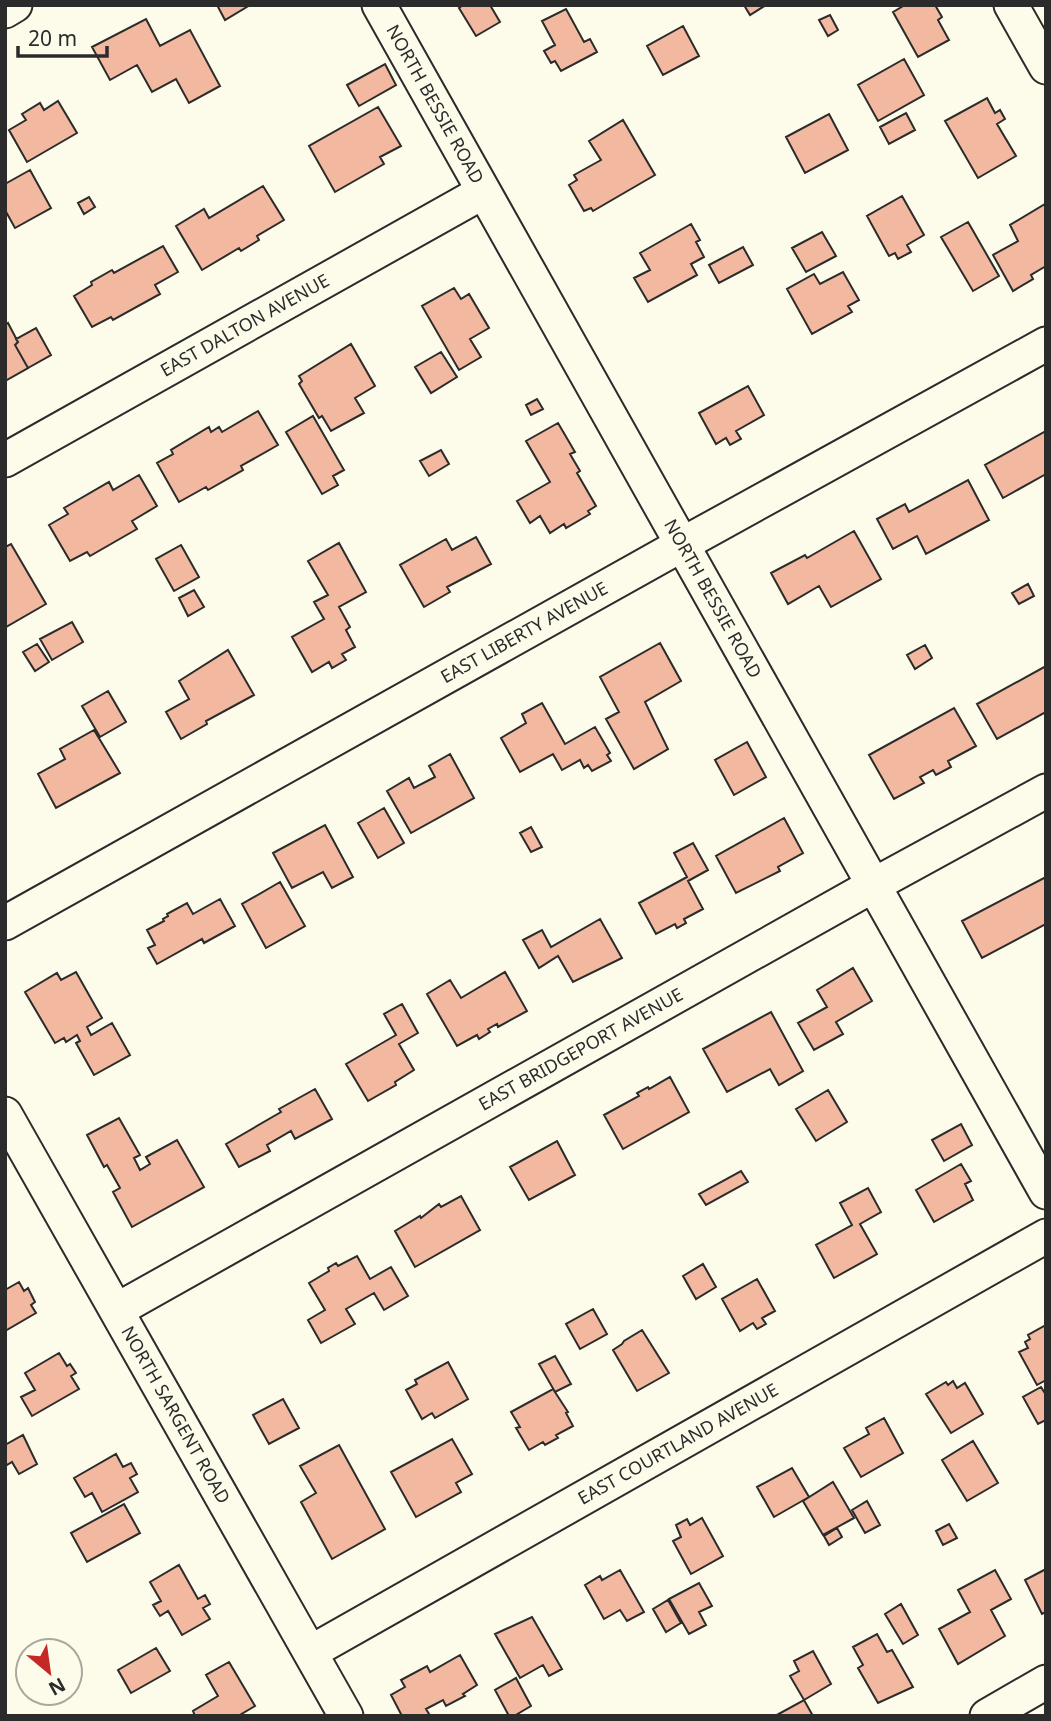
<svg xmlns="http://www.w3.org/2000/svg" width="1051" height="1721" font-family="'Noto Sans',sans-serif">
<style>
.building{fill:#f2b8a0;stroke:#2b2b2b;stroke-width:2}
.lines{fill:none;stroke-linecap:round;stroke-linejoin:round}
.minor-casing{stroke:#2b2b2b;stroke-width:37}
.minor{stroke:#fdfbea;stroke-width:33}
.labels{text-anchor:middle;stroke-width:5;stroke-linejoin:round;paint-order:stroke}
.street-label{font-size:18px;fill:#2b2b2b;stroke:#fdfbea}
</style>
<rect width="100%" height="100%" fill="#fdfbea"/>
<path class="building" d="M217,5H250L225,20Z
M463,5H490L500,22L476,36L459,8Z
M744,5H766L750,15Z
M905,5H935L942,17L938,20L949,40L918,57L893,12Z
M566,9L584,42L590,39L597,52L561,71L555,61L551,63L544,51L555,45L542,21Z
M830,15L838,30L828,36L819,20Z
M146,19L160,46L190,30L220,86L189,103L176,79L152,92L137,65L110,80L92,47Z
M683,26L699,56L663,75L647,46Z
M904,59L924,95L878,121L858,85Z
M385,64L396,85L359,106L347,85Z
M987,98L995,113L1000,110L1005,119L997,124L1016,156L978,178L945,121Z
M58,101L77,133L27,162L9,130L26,120L22,114L40,103L44,110Z
M378,107L401,146L380,157L384,164L335,192L309,146Z
M906,113L915,130L889,144L880,127Z
M829,114L848,150L805,173L786,137Z
M623,120L655,175L593,211L591,208L584,211L569,185L577,180L574,175L601,160L589,141Z
M30,170L51,208L15,228L5,210V184Z
M263,186L284,220L257,236L259,240L241,251L239,248L202,270L176,226L204,209L209,218Z
M902,196L924,235L907,245L911,252L898,259L895,253L889,256L867,216Z
M89,197L95,207L84,214L78,203Z
M1045,204L1046,266L1031,275L1033,279L1013,291L993,255L1018,241L1010,225Z
M968,222L999,276L973,291L941,237Z
M691,224L700,240L696,242L704,257L691,264L697,275L648,302L634,278L650,270L640,253Z
M822,232L836,256L806,272L792,248Z
M163,246L178,272L155,285L160,294L113,320L111,317L92,327L74,296L92,285L91,282L112,270L114,273Z
M743,247L753,265L719,283L709,265Z
M843,272L859,300L848,306L852,312L812,334L787,289L814,274L820,284Z
M454,288L461,299L469,294L489,328L470,339L481,357L459,370L422,306Z
M8,323L18,342L15,345L28,368L5,381V325Z
M36,328L51,355L28,368L15,345L18,342L16,339Z
M351,344L375,386L355,398L364,413L331,431L322,416L319,418L299,384L302,381L299,376Z
M441,352L457,377L431,393L415,367Z
M748,386L764,415L736,431L741,439L730,445L726,438L716,444L699,413Z
M537,399L543,409L531,415L526,405Z
M258,411L278,445L241,466L243,470L208,490L206,487L179,502L157,463L173,454L171,450L209,427L211,432L219,427L222,432Z
M313,416L344,470L333,476L338,485L322,494L286,432Z
M558,423L575,452L570,454L580,471L577,473L596,506L588,511L590,514L566,528L564,524L550,533L540,516L530,523L517,501L550,482L526,441Z
M1046,431V474L1003,498L985,465Z
M441,450L449,464L429,476L420,461Z
M139,475L157,506L132,521L137,529L90,556L87,552L70,561L49,525L68,514L64,508L109,482L113,490Z
M968,480L989,520L926,554L917,536L893,549L877,519L905,504L909,512Z
M854,531L881,579L831,607L819,586L788,604L771,573L805,555L807,558Z
M476,537L491,564L447,587L450,592L424,607L400,565L446,539L452,550Z
M339,543L366,592L339,607L350,627L346,630L355,647L342,654L346,660L332,668L329,662L312,672L292,637L324,619L314,602L328,595L308,561Z
M11,544L46,604L6,627L5,547Z
M181,545L199,577L174,591L156,559Z
M1028,584L1034,596L1019,604L1012,593Z
M194,590L204,607L188,616L179,598Z
M72,622L83,642L52,660L40,639Z
M660,643L681,681L645,702L668,749L634,769L606,719L619,712L600,677Z
M37,644L49,662L35,671L23,652Z
M925,645L932,658L915,669L907,655Z
M228,650L254,695L206,721L207,724L181,739L166,712L189,699L179,681Z
M1046,666V712L997,739L977,704Z
M108,691L126,722L100,737L82,706Z
M542,703L565,744L595,727L610,753L607,755L611,761L592,771L588,765L584,768L580,760L562,770L553,754L520,772L501,738L526,723L522,714Z
M954,708L976,746L948,761L951,767L936,775L933,770L920,777L924,783L894,799L869,755Z
M94,730L120,773L56,808L38,774L65,759L60,749Z
M747,742L766,777L734,795L715,760Z
M450,754L474,798L411,833L387,791L409,778L414,788L435,777L429,766Z
M384,808L404,843L378,858L358,823Z
M784,818L803,853L778,867L780,871L736,893L716,856Z
M325,825L353,877L332,888L323,872L292,888L273,853Z
M531,827L542,847L531,852L520,833Z
M693,843L708,870L688,881L703,909L684,919L686,923L677,928L675,924L656,934L639,903L687,877L674,853Z
M1046,877V924L982,958L962,921Z
M280,882L305,926L266,948L242,904Z
M220,899L235,926L204,943L202,939L157,964L148,948L155,945L147,930L164,921L163,919L168,916L167,914L187,903L193,914Z
M600,919L622,958L573,982L558,956L539,968L523,940L542,930L551,947Z
M853,968L872,1001L836,1022L843,1034L814,1050L798,1023L827,1007L817,990Z
M76,972L102,1018L87,1027L91,1035L112,1023L130,1055L94,1075L76,1043L80,1041L77,1035L66,1042L64,1038L55,1043L25,992L57,973L61,980Z
M505,972L527,1011L498,1027L497,1024L488,1029L490,1032L479,1039L477,1035L457,1046L427,994L450,980L461,998Z
M402,1004L418,1033L399,1044L414,1070L395,1082L396,1085L368,1101L346,1064L396,1035L384,1014Z
M771,1012L803,1071L779,1085L770,1069L727,1092L703,1049Z
M670,1077L689,1112L623,1149L604,1115L639,1096L637,1093L648,1087L649,1089Z
M315,1089L332,1119L295,1139L291,1131L267,1145L270,1151L239,1167L226,1144L281,1112L279,1109Z
M828,1090L847,1122L816,1141L796,1109Z
M119,1118L140,1155L134,1158L140,1170L150,1164L146,1157L177,1140L204,1187L132,1227L113,1192L120,1188L107,1165L104,1167L87,1135Z
M961,1124L972,1145L944,1161L932,1140Z
M557,1141L575,1175L529,1200L510,1167Z
M961,1164L971,1181L965,1184L973,1200L934,1222L916,1190Z
M741,1171L748,1182L706,1205L699,1194Z
M868,1188L881,1212L860,1224L877,1254L834,1278L816,1245L852,1225L840,1203Z
M461,1196L480,1230L415,1267L395,1231L420,1216L421,1218L439,1204L441,1207Z
M357,1256L370,1279L391,1267L408,1296L384,1310L374,1293L346,1309L355,1324L321,1343L308,1320L325,1310L309,1283L329,1271L328,1268L336,1263L338,1266Z
M703,1264L716,1287L696,1299L683,1276Z
M757,1279L775,1311L762,1318L766,1324L757,1329L753,1323L740,1331L722,1299Z
M19,1282L24,1291L28,1288L35,1302L31,1305L36,1313L5,1331V1290Z
M593,1309L607,1334L580,1349L566,1324Z
M1046,1325V1380L1037,1385L1019,1352L1028,1348L1025,1342L1030,1339L1028,1335Z
M642,1330L669,1373L637,1391L613,1350L622,1344L624,1341Z
M59,1353L67,1366L70,1364L76,1373L71,1376L79,1389L32,1416L21,1397L35,1390L25,1373Z
M555,1356L571,1384L555,1392L539,1364Z
M448,1362L468,1399L435,1418L432,1413L422,1419L406,1390L417,1384L415,1380Z
M953,1381L957,1388L965,1383L983,1414L951,1433L926,1394L946,1382L948,1385Z
M1041,1387L1046,1395V1420L1038,1424L1023,1397Z
M553,1389L568,1412L566,1413L573,1426L556,1435L558,1438L545,1445L543,1442L529,1450L516,1428L520,1427L511,1412Z
M283,1399L299,1428L269,1444L253,1415Z
M884,1418L903,1453L861,1477L844,1448L869,1434L866,1428Z
M23,1435L37,1464L19,1474L12,1462L7,1465L5,1462V1445Z
M452,1439L472,1474L456,1483L461,1492L416,1517L391,1472Z
M973,1441L998,1483L967,1501L942,1460Z
M339,1445L385,1529L332,1559L301,1502L316,1493L300,1466Z
M116,1454L123,1467L131,1463L137,1474L130,1478L138,1492L102,1512L92,1493L85,1497L74,1478Z
M792,1468L809,1497L774,1517L757,1487Z
M833,1482L854,1518L823,1535L803,1501Z
M867,1501L880,1525L865,1533L852,1510Z
M124,1504L140,1533L87,1562L71,1533Z
M702,1518L723,1556L691,1574L673,1541L681,1537L676,1525L687,1519L690,1525Z
M949,1524L957,1538L943,1545L936,1531Z
M837,1528L842,1537L829,1545L824,1536Z
M179,1565L198,1599L205,1595L210,1604L203,1608L210,1619L182,1635L168,1611L160,1616L153,1605L161,1601L150,1582Z
M1046,1569V1612L1042,1614L1025,1580Z
M620,1570L644,1612L627,1621L620,1610L604,1619L585,1585L600,1576L602,1580Z
M995,1570L1011,1599L991,1610L1005,1636L958,1664L939,1629L970,1612L958,1590Z
M699,1583L712,1606L699,1612L706,1625L689,1634L669,1599Z
M668,1600L681,1623L666,1632L653,1609Z
M901,1604L918,1635L903,1644L885,1614Z
M532,1617L562,1669L549,1676L543,1665L520,1678L495,1634Z
M877,1634L887,1652L892,1650L913,1687L878,1703L858,1668L863,1665L853,1647Z
M156,1648L170,1671L131,1693L118,1670Z
M813,1651L831,1684L804,1700L790,1676L799,1671L794,1661Z
M460,1655L477,1685L463,1694L465,1696L446,1706L443,1700L426,1709L429,1714L426,1716H402L391,1695L405,1687L401,1680L427,1666L430,1672Z
M229,1662L255,1706L238,1716H195L193,1711L218,1696L206,1675Z
M516,1678L531,1706L514,1716H509L495,1690Z
M804,1700L813,1716H775Z"/>
<g class="lines">
<defs>
<g id="minor">
<path id="s1" d="M379,5L1046,1192"/>
<path d="M1011,5L1046,67"/>
<path d="M5,11L15,5"/>
<path id="s2" d="M5,460L483,192"/>
<path id="s3" d="M5,923L683,544L1046,344"/>
<path id="s4" d="M5,1114L346,1716"/>
<path id="s5" d="M117,1310L872,886L1046,791"/>
<path id="s6" d="M311,1652L1046,1236"/>
<path d="M987,1716L1046,1682"/>
</g>
</defs>
<use href="#minor" class="minor-casing"/>
<use href="#minor" class="minor"/>
</g>
<g class="labels">
<g class="street-label">
<text dy="6" stroke="none"><textPath href="#s1" startOffset="114">NORTH BESSIE ROAD</textPath></text>
<text dy="6" stroke="none"><textPath href="#s2" startOffset="275">EAST DALTON AVENUE</textPath></text>
<text dy="6" stroke="none"><textPath href="#s1" startOffset="681">NORTH BESSIE ROAD</textPath></text>
<text dy="6" stroke="none"><textPath href="#s3" startOffset="595">EAST LIBERTY AVENUE</textPath></text>
<text dy="6" stroke="none"><textPath href="#s5" startOffset="532">EAST BRIDGEPORT AVENUE</textPath></text>
<text dy="6" stroke="none"><textPath href="#s4" startOffset="346">NORTH SARGENT ROAD</textPath></text>
<text dy="6" stroke="none"><textPath href="#s6" startOffset="422">EAST COURTLAND AVENUE</textPath></text>
</g>
</g>
<rect width="1051" height="1721" fill="none" stroke="#2b2b2b" stroke-width="14"/>
<g transform="translate(49 1672) rotate(151)"><circle r="33" fill="#fdfbea" stroke="#a9a89e" stroke-width="2"/>
<path d="M0-5L12 26L0 18L-12 26Z" fill="#c62828"/>
<text y="-10" font-size="19" font-weight="bold" text-anchor="middle" fill="#2b2b2b">N</text>
</g>
<path d="M18 46v10h89v-10" fill="none" stroke="#2b2b2b" stroke-width="3.5"/>
<text x="28" y="46" font-size="21" fill="#2b2b2b" stroke="#fdfbea" stroke-width="5" paint-order="stroke">20 m</text>
</svg>
